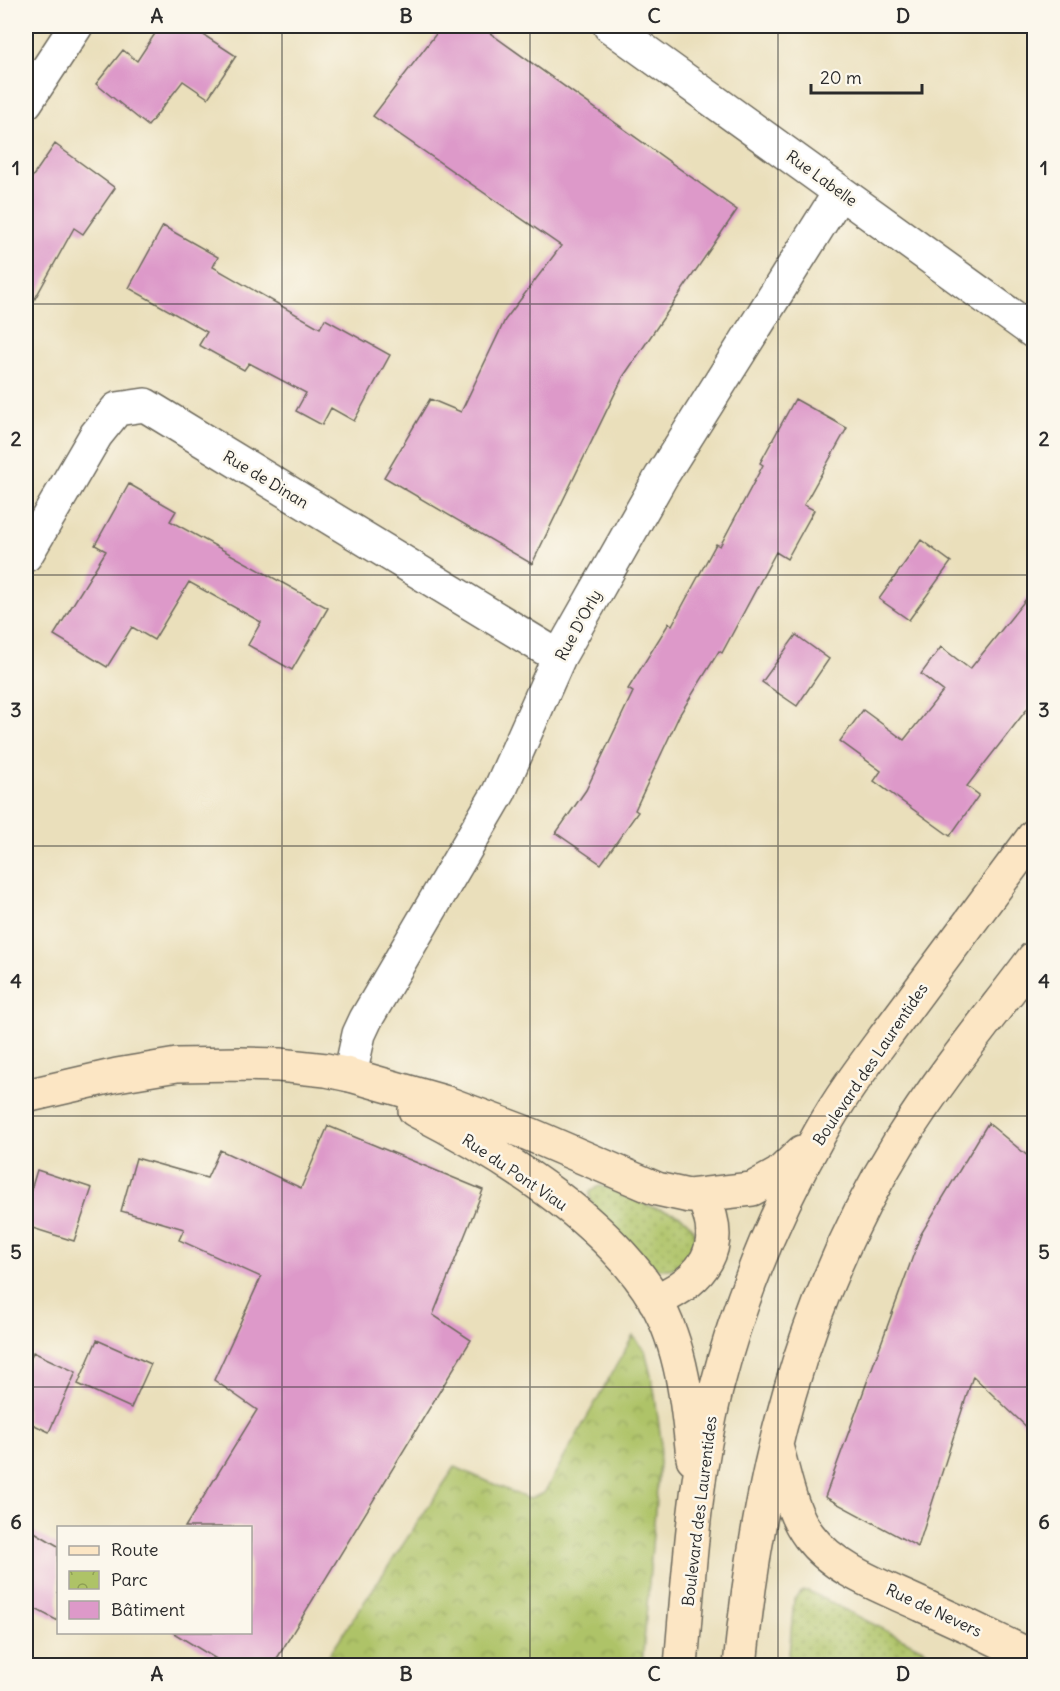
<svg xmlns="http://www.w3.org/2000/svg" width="1060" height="1691" font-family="Delius,sans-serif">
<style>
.grass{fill:url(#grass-dots);stroke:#6c7749;stroke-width:1.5}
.park{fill:url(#park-crowns);stroke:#6c7749;stroke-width:1.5}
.building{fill:#dd99c9}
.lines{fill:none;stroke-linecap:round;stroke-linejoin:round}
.street-casing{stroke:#6e6a5d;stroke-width:36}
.secondary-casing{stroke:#6e6a5d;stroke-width:36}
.street{stroke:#fff;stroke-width:33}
.secondary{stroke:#fce6c4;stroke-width:33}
.grid{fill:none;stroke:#2b2b2b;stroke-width:1.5;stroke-opacity:0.55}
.labels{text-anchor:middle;stroke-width:5;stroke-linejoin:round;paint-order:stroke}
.street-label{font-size:16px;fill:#2b2b2b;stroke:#fbf7ec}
.neatline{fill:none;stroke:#2b2b2b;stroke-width:2}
.grid-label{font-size:20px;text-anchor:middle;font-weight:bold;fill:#2b2b2b}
</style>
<defs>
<pattern id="grass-dots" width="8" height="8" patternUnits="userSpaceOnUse" patternTransform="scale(1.5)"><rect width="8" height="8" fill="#aec367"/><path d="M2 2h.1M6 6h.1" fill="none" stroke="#8e9f55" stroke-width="1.8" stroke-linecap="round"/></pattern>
<pattern id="park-crowns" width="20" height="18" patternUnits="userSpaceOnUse" patternTransform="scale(1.5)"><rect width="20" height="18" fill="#aec367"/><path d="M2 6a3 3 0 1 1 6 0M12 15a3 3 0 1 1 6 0" fill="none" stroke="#8e9f55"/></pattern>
</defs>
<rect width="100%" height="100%" fill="#fbf7ec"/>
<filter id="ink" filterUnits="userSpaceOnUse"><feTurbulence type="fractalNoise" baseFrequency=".0167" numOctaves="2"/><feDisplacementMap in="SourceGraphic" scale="12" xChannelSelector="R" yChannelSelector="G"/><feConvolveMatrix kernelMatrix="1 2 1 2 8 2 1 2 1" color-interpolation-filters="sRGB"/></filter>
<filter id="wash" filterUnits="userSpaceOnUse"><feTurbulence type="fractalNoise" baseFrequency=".008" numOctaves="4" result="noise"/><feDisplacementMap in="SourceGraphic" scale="24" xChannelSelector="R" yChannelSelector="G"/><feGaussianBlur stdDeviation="1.35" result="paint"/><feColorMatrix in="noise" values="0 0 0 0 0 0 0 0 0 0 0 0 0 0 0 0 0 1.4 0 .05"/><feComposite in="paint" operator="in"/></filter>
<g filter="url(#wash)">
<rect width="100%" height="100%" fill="#eadfbb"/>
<path class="grass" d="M599,1186L606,1187C620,1194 634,1201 649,1206C661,1210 677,1211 687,1221C711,1246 681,1281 648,1265L594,1206L590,1198V1192Z
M803,1591H808L954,1665H788L794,1599Z"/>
<path class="park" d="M633,1336L645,1350L654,1389L661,1440L642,1665H322L455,1467L528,1499L544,1493Z"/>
<g id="blocks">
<path class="building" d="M160,26H190L236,56L208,98L183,81L148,126L96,84L123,50L137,61Z
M442,26H480L737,210L623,377L532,564L384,477L430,399L461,412L505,320L561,246L373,116Z
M55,144L115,188L83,234L74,228L26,315V186Z
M163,226L218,257L213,267L320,328L325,319L390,355L354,421L331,408L322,425L296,411L306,393L249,363L244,370L199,345L207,332L129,288Z
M795,399L847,428L804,505L814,510L787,559L776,552L722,653L719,651L680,714L635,810L638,812L601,864L556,833L586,790L633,692L628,689L669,623L672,625L716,544L720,546L763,465L760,463Z
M129,484L176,511L170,521L328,608L292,670L248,645L261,622L189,582L154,640L132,627L107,667L54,635L106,551L95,545Z
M921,540L951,562L909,620L879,599Z
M1035,588V699L967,786L979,795L950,836L874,781L881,771L840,741L863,710L904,740L943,691L921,674L941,647L970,669Z
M796,635L829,659L797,706L762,682Z
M988,1123L1035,1162V1435L973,1376L918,1547L825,1497L921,1234Z
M328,1126L483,1190L433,1315L471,1340L273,1665H226L172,1632H250V1527H185L257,1410L214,1380L261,1277L179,1240L184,1229L121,1211L136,1158L207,1178L220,1150L301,1188Z
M37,1170L92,1188L74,1241L26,1226V1206Z
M97,1340L151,1364L131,1408L78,1384Z
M33,1352L76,1372L49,1432L26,1421V1369Z
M26,1527L58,1546V1621L26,1604Z"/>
</g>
</g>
<g filter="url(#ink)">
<use href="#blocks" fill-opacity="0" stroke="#6e6a5d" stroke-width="1.5"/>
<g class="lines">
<defs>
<path id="street" d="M610,26L1034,332
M26,102L76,26
M26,555L96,435L117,409L145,405L559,657
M350,1075L359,1034L366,1019L499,792L559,657L661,477L840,192"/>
<path id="secondary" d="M26,1096L117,1075L177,1065L240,1064L279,1065L326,1070L350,1075L444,1102L529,1134L657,1189L689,1196L752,1189L779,1174L802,1152
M415,1110C497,1152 607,1219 655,1300C682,1346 688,1406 693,1458
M655,1301C703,1280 729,1247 702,1196
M776,1446C785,1476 790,1511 809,1536C835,1571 884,1587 922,1605C958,1621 994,1638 1030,1656
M681,1666C689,1573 694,1480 716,1390C739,1300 774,1214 820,1133C841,1095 868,1060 893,1026C940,962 987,899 1034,836
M740,1666C758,1478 800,1303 900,1141C940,1077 989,1018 1034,958"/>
</defs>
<use href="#street" class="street-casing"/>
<use href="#secondary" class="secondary-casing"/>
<use href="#street" class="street"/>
<use href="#secondary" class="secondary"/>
</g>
</g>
<path class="grid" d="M282,26V1666M530,26V1666M778,26V1666M26,304H1034M26,575H1034M26,846H1034M26,1116H1034M26,1387H1034"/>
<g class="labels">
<g class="street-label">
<text transform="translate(822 178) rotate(36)" y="6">Rue Labelle</text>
<text transform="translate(266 479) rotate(31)" y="6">Rue de Dinan</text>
<text transform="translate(578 625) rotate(-61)" y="6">Rue D'Orly</text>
<text transform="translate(870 1064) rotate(-56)" y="6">Boulevard des Laurentides</text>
<text transform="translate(515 1172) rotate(34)" y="6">Rue du Pont Viau</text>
<text transform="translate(699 1511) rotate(-83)" y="6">Boulevard des Laurentides</text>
<text transform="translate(934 1610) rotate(25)" y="6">Rue de Nevers</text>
</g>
</g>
<rect width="1060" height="1691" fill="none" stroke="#fbf7ec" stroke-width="66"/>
<rect x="57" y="1526" width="195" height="108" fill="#fbf7ec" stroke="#a8a59f" stroke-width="1.5"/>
<rect x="69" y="1546" width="30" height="9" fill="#fce6c4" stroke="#a8a59f" stroke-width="1.5"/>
<text x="111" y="1556" font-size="18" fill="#2b2b2b">Route</text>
<rect x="69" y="1571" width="30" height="18" fill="url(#park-crowns)" stroke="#a8a59f" stroke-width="1.5"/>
<text x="111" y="1586" font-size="18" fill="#2b2b2b">Parc</text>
<rect x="69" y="1601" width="30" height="18" fill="#dd99c9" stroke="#a8a59f" stroke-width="1.5"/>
<text x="111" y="1616" font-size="18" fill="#2b2b2b">Bâtiment</text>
<path d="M811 84v9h111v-9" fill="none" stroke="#2b2b2b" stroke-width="3"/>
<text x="820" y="84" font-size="18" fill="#2b2b2b" stroke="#fbf7ec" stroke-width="4.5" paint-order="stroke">20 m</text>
<rect x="33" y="33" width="994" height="1625" class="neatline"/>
<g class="grid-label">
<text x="157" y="23">A</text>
<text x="406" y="23">B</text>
<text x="654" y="23">C</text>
<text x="903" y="23">D</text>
<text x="16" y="175">1</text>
<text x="1044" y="175">1</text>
<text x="16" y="446">2</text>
<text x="1044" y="446">2</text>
<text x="16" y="717">3</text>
<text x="1044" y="717">3</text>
<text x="16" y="988">4</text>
<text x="1044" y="988">4</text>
<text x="16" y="1259">5</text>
<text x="1044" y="1259">5</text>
<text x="16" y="1529">6</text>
<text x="1044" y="1529">6</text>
<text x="157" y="1681">A</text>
<text x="406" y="1681">B</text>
<text x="654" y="1681">C</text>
<text x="903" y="1681">D</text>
</g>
</svg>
